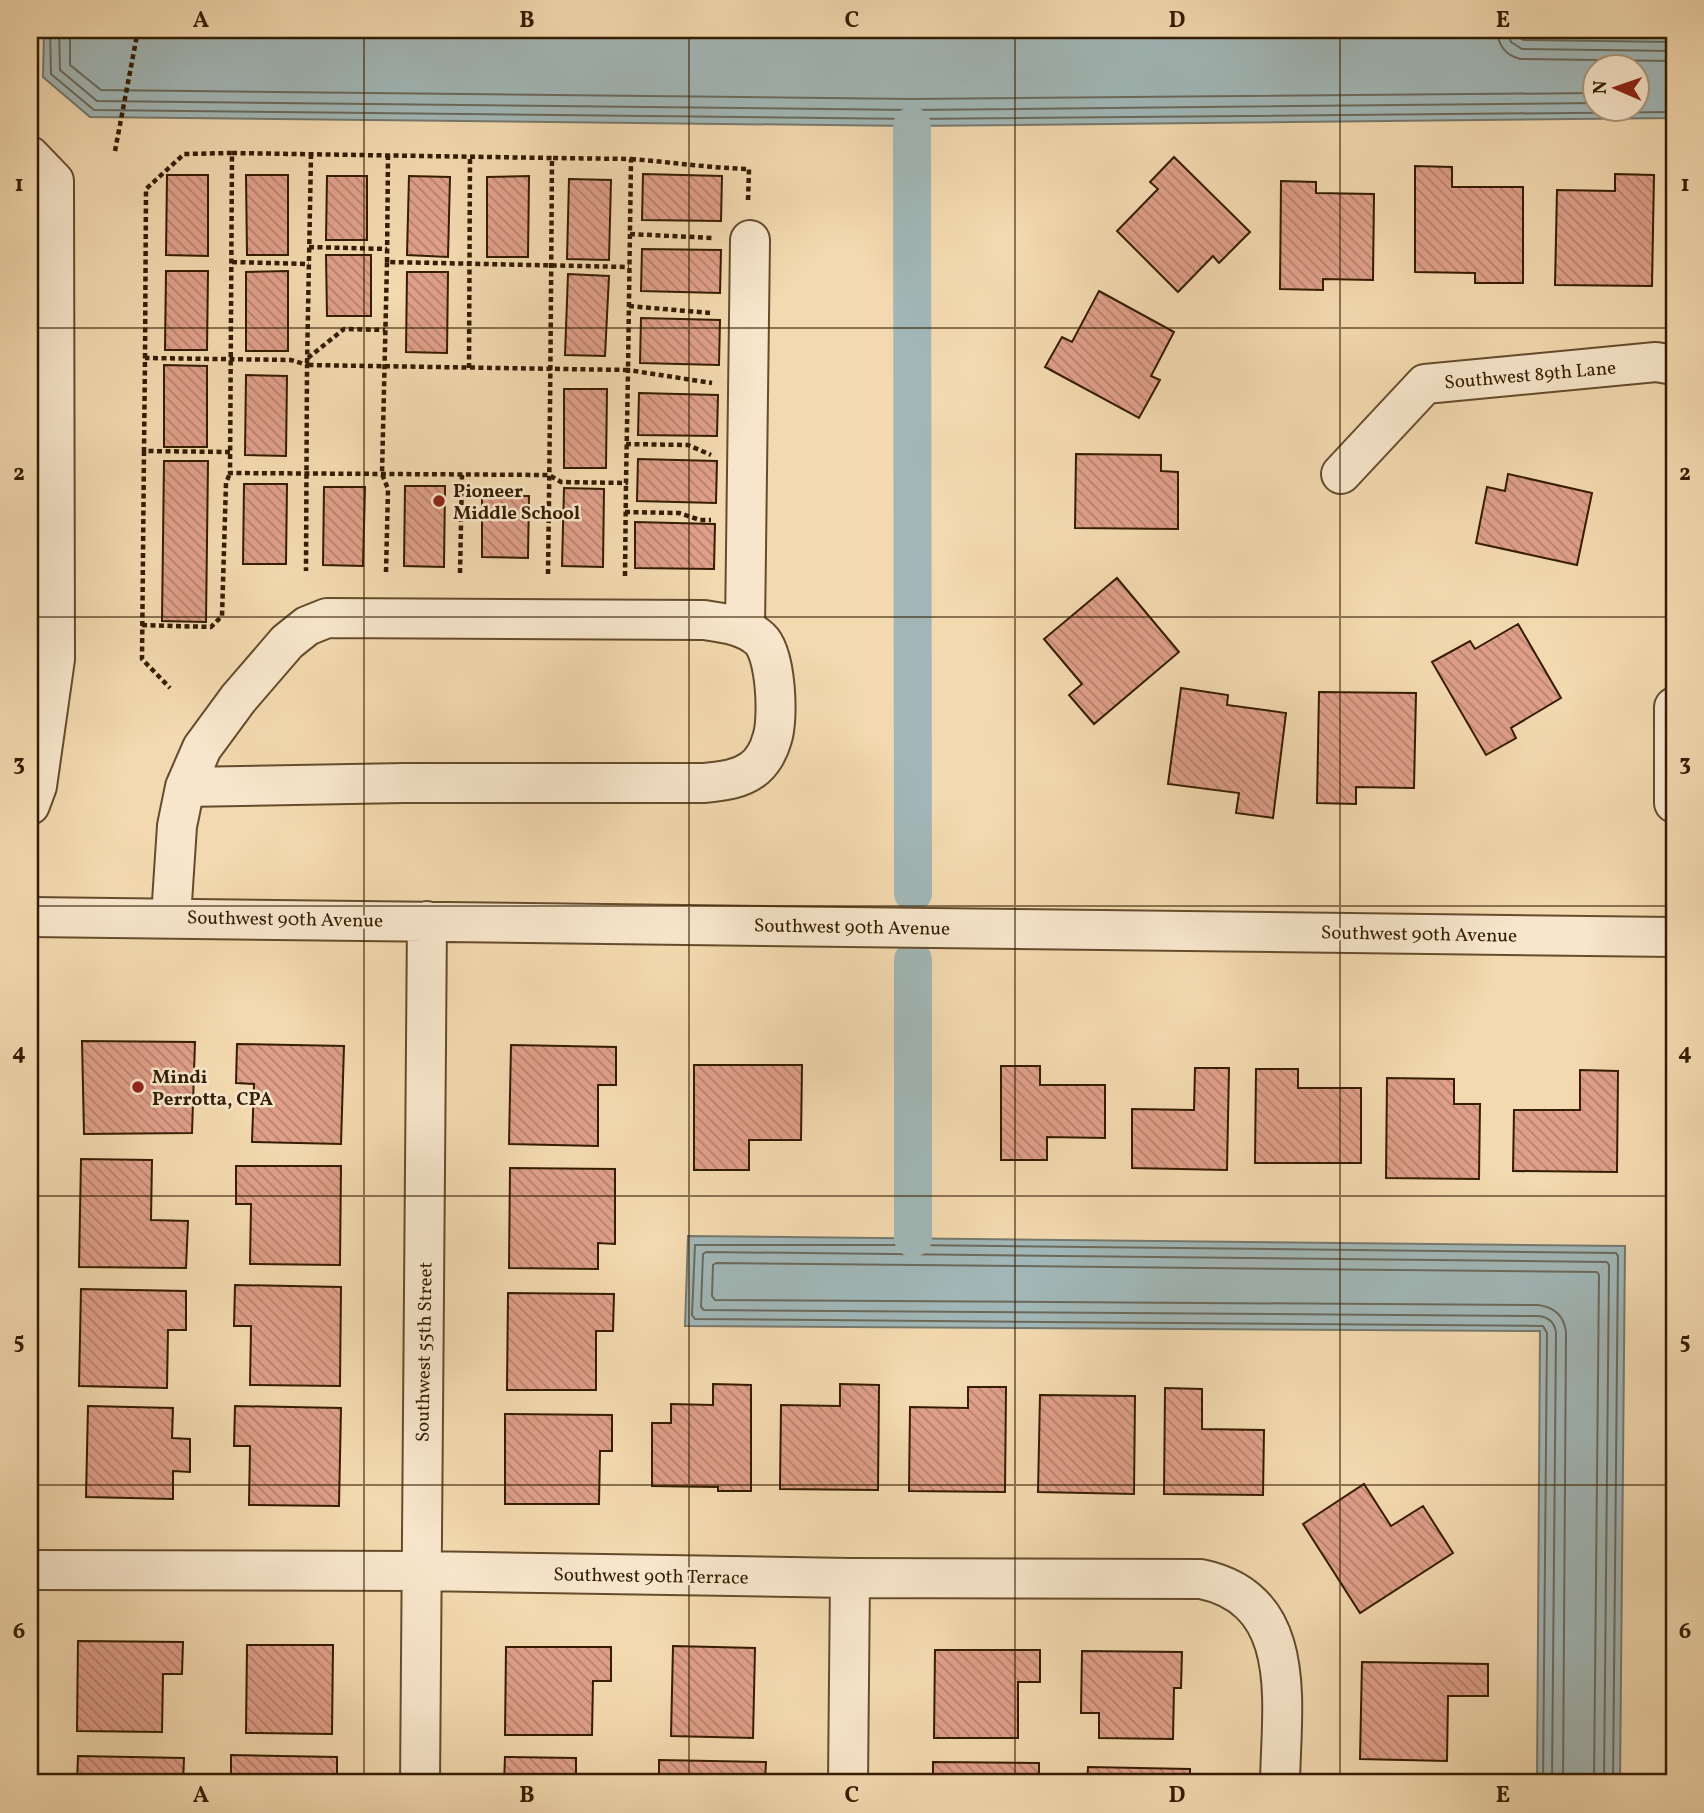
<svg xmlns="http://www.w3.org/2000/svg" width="1704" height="1813" font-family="Vollkorn,serif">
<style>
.water{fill:#a1b7b7;stroke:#75796e;stroke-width:2;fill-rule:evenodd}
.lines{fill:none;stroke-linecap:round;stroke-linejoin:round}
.shore{stroke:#6a6a5c;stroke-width:2}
.canal{stroke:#a1b7b7;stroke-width:38}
.building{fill:url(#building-back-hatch);stroke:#341d00;stroke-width:2}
.minor-casing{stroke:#644c2c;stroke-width:42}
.path{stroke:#341d00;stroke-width:4.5;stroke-dasharray:5 3.5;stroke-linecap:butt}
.minor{stroke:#f7e6cb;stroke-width:38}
.grid{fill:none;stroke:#341d00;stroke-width:2;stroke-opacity:0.55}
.poi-dot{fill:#8f2418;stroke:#f7e6cb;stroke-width:2.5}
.labels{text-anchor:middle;stroke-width:5;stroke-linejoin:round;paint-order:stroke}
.street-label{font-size:19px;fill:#341d00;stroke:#f7e6cb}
.poi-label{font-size:19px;font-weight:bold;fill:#341d00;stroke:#f7e6cb;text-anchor:start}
.neatline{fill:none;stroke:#341d00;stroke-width:2.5}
.grid-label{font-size:23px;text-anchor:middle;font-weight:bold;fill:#341d00}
</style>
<defs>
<pattern id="building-back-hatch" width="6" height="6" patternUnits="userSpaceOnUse" patternTransform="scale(1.75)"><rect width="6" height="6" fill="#df9f89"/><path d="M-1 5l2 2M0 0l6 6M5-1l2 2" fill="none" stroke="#b6816e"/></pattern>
</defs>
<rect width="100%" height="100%" fill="#f3d9af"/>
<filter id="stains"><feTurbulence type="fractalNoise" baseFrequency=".00286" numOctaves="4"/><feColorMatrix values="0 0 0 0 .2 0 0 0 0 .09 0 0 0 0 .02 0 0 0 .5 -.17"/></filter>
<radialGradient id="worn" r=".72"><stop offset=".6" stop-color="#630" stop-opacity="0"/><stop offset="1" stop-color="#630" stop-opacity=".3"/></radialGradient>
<path class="water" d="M44,30H1254L1674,35V118L912,126L90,117L43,77ZM1596,66H1638V108H1596Z
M688,1236L1625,1246L1620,1783H1537L1540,1331L685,1326Z"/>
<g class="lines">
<path class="shore" d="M50,30L51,74L94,110L912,119L1674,112
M59,30L60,70L97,101L912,110L1596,103
M70,30V65L101,90L912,99L1596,93
M1497,30C1498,45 1505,55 1520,59L1674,61
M1507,30L1511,42L1522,49L1674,51
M1516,30L1518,37L1524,40L1674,42
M1543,1783L1547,1333L1543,1326L695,1319L692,1315L695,1245H913L1616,1253L1618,1256L1613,1783
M1552,1783L1556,1333C1555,1323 1549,1317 1538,1316L704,1310L701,1307L703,1254L706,1252L1607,1262L1609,1265L1604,1783
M1563,1783L1566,1332C1564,1316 1554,1307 1538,1305L715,1300L712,1296L713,1265L716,1263L1597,1272L1599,1275L1594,1783"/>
<path class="canal" d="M912,126L913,893
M913,960V1238"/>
</g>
<path class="building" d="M1174,157L1250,232L1219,263L1213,256L1178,292L1117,231L1158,189L1150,182Z
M1415,166L1452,167V187H1523V283H1475V273L1415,272Z
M643,174L722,176L721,221L642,220Z
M1615,174L1654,175L1652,286L1555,285L1557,190L1615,191Z
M167,175H208V256L166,255Z
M246,175H288V255H247Z
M327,176H367V240H326Z
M409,176L450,177L448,257L407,255Z
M529,176L528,257H487V177Z
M569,179L611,180L609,260L567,259Z
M1281,181L1316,182V193L1374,194L1373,280L1323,279V290L1280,289Z
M642,249L721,250L720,293L641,291Z
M326,255H371V316H327Z
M166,271H208L207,350H165Z
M288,271V351H246V272Z
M407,272H448L447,353L406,352Z
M568,274L609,276L605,356L565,355Z
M1099,291L1174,332L1151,376L1160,380L1139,418L1045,367L1062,337L1072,342Z
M641,318L720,320L719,365L640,363Z
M164,365L207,366V447H164Z
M246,375L287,376L286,456L245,455Z
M564,389H607L606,468H564Z
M639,393L718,395L717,436L638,435Z
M1076,454L1161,455V471L1178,472V529L1075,528Z
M638,459L717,461L716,503L637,501Z
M164,461H208L206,622L162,621Z
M1508,474L1592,493L1577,565L1476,543L1487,487L1505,491Z
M244,484H287L286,564H243Z
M405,486H445L444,567L404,566Z
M324,487H365L363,566L323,565Z
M564,488L604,489L603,567L562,566Z
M482,496H529L528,558L482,557Z
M635,522L715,524L714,569L635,568Z
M1117,578L1179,652L1094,724L1069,695L1082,684L1044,639Z
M1518,624L1561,698L1511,728L1516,738L1486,755L1432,662L1470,641L1475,649Z
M1181,688L1228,695L1227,705L1286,713L1273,818L1236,813L1239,793L1168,784Z
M1319,692L1416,693L1414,788L1356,787V804L1317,803Z
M82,1041L195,1042L192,1133L84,1134Z
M237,1044L344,1046L341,1144L252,1142L254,1084L236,1083Z
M511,1045L616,1047V1085H598V1146L509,1144Z
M694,1065H802L801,1140H749V1170H694Z
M1001,1066H1040V1085H1105V1138L1047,1137V1160H1001Z
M1195,1068H1229L1227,1170L1132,1168V1109L1194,1110Z
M1256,1069H1298V1088H1361V1163H1255Z
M1580,1070L1618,1071L1617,1172L1513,1171L1514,1110H1580Z
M1387,1078L1454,1079V1104H1480L1479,1179L1386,1178Z
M81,1159L152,1160L151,1220L188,1221L186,1268L79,1267Z
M236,1166H341L340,1265L250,1264L251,1204H236Z
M510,1168L615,1169V1244L598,1243V1269L509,1268Z
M235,1285L341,1287L340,1386L250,1385L251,1326H234Z
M81,1289L186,1291V1330H168L167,1388L79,1386Z
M508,1293L614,1294L613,1331H596V1390H507Z
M713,1384L751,1385V1491H718V1487L652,1486V1423H671V1404L713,1405Z
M840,1384L879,1385L878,1490L780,1489L781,1405L840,1406Z
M968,1387H1006L1005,1492L909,1491L910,1407L968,1408Z
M1165,1388L1202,1389V1429L1264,1430L1263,1495L1164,1494Z
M1040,1395L1135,1396L1134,1494L1038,1492Z
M88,1406L173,1408L172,1438L190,1439V1472L173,1471V1499L86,1497Z
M235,1406L341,1408L339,1506L249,1505L250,1446H234Z
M505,1414L612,1415V1451H600L599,1504H505Z
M1364,1484L1391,1526L1423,1506L1453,1553L1360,1613L1303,1524Z
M78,1641L183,1642L182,1674H163L162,1732L77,1731Z
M247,1645H333L332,1734L246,1733Z
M673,1646L755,1648L753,1738L671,1736Z
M506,1647H611V1681H593L592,1735H505Z
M935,1650H1040V1682H1018V1738H934Z
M1082,1651L1182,1652L1181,1688H1174L1173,1739L1099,1738V1713H1081Z
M1362,1662L1488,1664V1696H1448L1447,1761L1360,1759Z
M231,1755L337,1757V1783H231Z
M78,1756L184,1758L183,1783H77Z
M505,1757L576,1758V1783H504Z
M659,1760L766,1762L765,1783H659Z
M933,1762L1039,1763V1783H933Z
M1088,1767L1190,1769V1783H1087Z"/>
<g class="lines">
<defs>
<path id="minor" d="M30,156L54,181L55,659L37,786L30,805
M1341,474L1425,384L1656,362L1674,365
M745,628L750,240
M1674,707V803
M30,917L1674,937
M171,917L177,826L185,787L202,748L238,699L287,642L307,626L327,618L704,620C724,623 745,625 760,639C776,653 779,719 772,739C769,750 762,763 752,770C738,780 721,781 705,783H405L185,787
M30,1570L421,1571L850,1578L1201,1579C1301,1600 1281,1706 1280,1783
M420,1783L427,921
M848,1783L850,1578"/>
</defs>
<use href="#minor" class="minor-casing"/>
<path class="path" d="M115,151L138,30
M311,154L307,365L628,370L631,159L552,158
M631,159C671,162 709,168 749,169L748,202
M630,234L713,238
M309,247L387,249
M232,262L309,264
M387,262L388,155
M629,306L710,313
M145,358L146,189L184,154L232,153
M308,358L344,329L385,330
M469,368L470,156
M626,444L688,445L711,455
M144,451L142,659L170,688
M230,452L144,451L145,358L291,360L307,365L306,571
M625,512L679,513L700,520H711
M386,572L388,489L382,474L387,262L629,267
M460,573L462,475
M548,574C550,436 551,297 552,158L232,153L230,473L549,475L561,482L626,483L628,370L712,383
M625,576L626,483
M142,625L211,627L222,616L226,483L230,473"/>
<use href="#minor" class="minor"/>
</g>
<path class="grid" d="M364,30V1783M689,30V1783M1015,30V1783M1340,30V1783M30,328H1674M30,617H1674M30,906H1674M30,1196H1674M30,1485H1674"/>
<g class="poi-dot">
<circle cx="439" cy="501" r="7"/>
<circle cx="138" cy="1087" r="7"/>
</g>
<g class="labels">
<g class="street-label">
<text transform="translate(1530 374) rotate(-5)" y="7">Southwest 89th Lane</text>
<text transform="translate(285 918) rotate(1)" y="7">Southwest 90th Avenue</text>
<text transform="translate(852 926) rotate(1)" y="7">Southwest 90th Avenue</text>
<text transform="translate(1419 933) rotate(1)" y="7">Southwest 90th Avenue</text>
<text transform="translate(423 1352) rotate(-89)" y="7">Southwest 55th Street</text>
<text transform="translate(651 1575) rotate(1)" y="7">Southwest 90th Terrace</text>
</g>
<g class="poi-label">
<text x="453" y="497">Pioneer<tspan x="453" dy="22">Middle School</tspan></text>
<text x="152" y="1083">Mindi<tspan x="152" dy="22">Perrotta, CPA</tspan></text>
</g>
</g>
<rect width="1704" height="1813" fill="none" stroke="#f3d9af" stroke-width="77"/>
<g transform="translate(1616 88) rotate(272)"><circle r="33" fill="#f7e6cb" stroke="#a9967a" stroke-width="2"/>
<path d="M0-5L12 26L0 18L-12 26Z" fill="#8f2418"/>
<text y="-10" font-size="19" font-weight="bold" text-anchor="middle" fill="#341d00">N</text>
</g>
<rect x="38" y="38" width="1628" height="1736" class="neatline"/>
<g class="grid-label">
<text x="201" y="27">A</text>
<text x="527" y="27">B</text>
<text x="852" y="27">C</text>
<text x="1177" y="27">D</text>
<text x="1503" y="27">E</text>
<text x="19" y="191">1</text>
<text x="1685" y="191">1</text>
<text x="19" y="480">2</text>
<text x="1685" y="480">2</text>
<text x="19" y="770">3</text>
<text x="1685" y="770">3</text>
<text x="19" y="1059">4</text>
<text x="1685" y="1059">4</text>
<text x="19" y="1348">5</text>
<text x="1685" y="1348">5</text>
<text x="19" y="1638">6</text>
<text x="1685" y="1638">6</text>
<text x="201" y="1802">A</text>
<text x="527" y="1802">B</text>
<text x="852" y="1802">C</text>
<text x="1177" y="1802">D</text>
<text x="1503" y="1802">E</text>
</g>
<rect width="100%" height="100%" filter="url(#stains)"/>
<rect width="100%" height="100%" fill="url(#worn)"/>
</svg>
